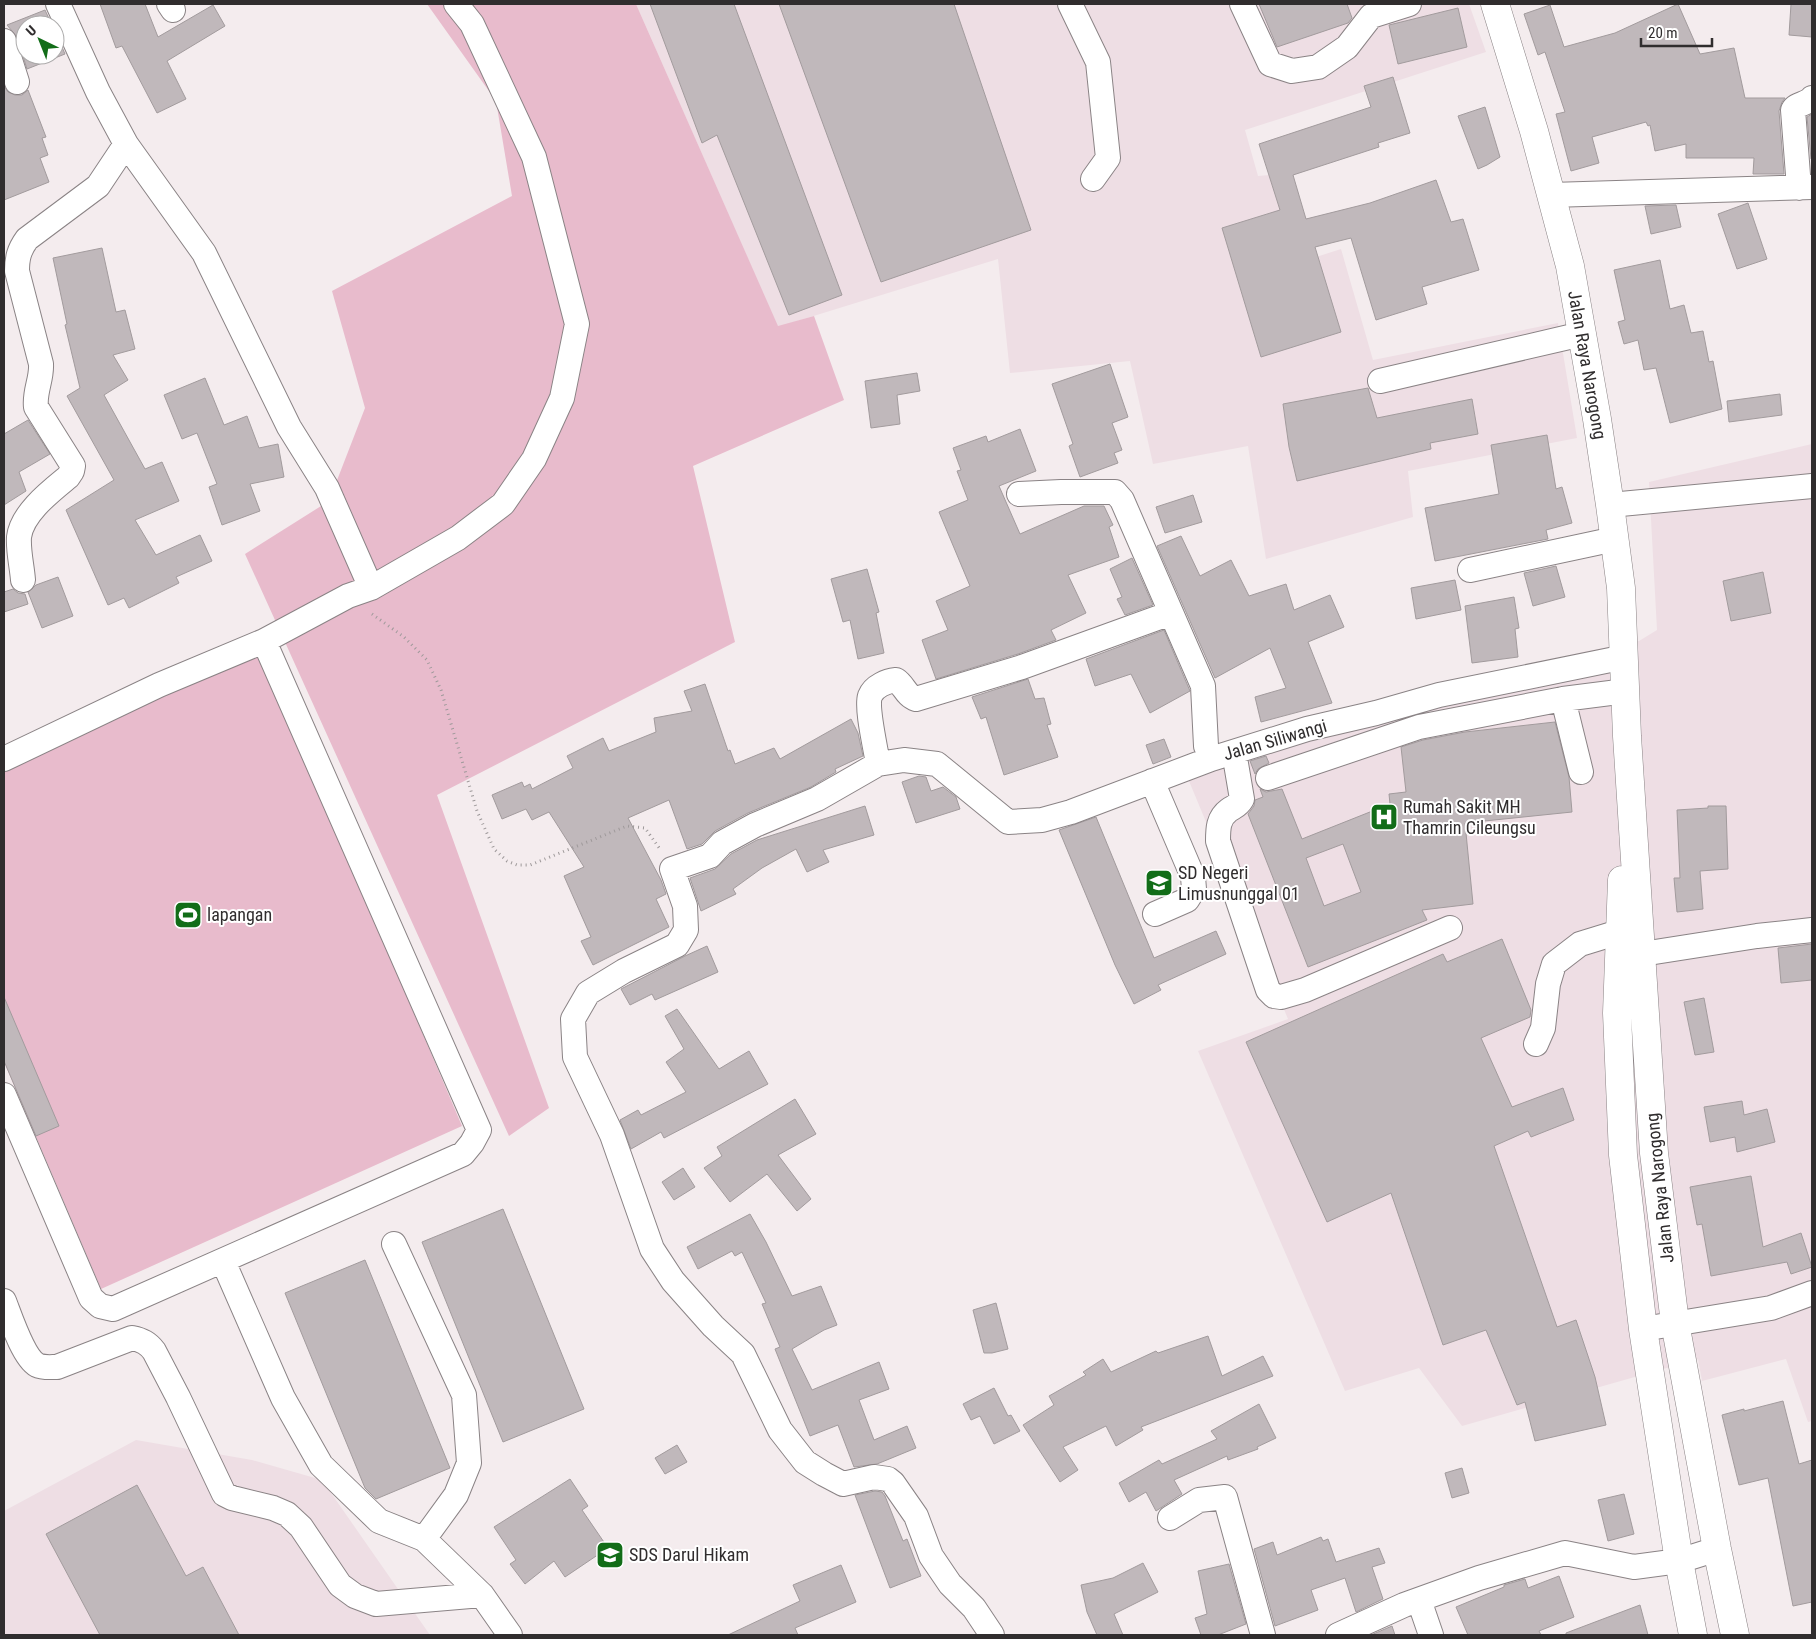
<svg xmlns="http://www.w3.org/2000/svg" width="1816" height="1639" font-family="'Roboto Condensed',sans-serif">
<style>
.built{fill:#eedee4}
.green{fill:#e8bbcc}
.building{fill:#c0b8bb;stroke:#a29b9d;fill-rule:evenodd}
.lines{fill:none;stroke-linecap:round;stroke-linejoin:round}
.minor-casing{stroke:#8a8385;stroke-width:26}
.major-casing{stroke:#8a8385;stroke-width:29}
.path{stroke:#9e999a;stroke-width:3;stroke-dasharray:1 4;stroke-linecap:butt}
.minor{stroke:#fff;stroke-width:24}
.major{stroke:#fff;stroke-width:28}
.labels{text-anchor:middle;stroke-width:4;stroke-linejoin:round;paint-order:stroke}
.street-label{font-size:18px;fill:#302d2e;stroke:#fff}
.poi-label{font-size:18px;fill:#302d2e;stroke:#fff;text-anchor:start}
</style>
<rect width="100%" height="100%" fill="#f4ecee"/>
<path class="built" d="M636,4H1469L1486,52L1245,130L1258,176L1290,173L1313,258L1341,249L1373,360L1558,323L1577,438L1408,471L1413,517L1266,559L1248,446L1153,464L1130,361L1010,373L998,259L778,327Z
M1812,444V1421L1808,1422L1786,1359L1702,1381L1698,1359L1462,1426L1419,1368L1345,1391L1198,1051L1288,1019L1189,781L1228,746L1583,652L1639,641L1657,630L1649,482Z
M136,1440L252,1460L322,1480L430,1635H4V1511Z"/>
<path class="green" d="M427,4H636L778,326L814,316L844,400L693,466L735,642L437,795L549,1108L509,1136L245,554L329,501L365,408L332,291L512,196L496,101Z
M260,651L462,1126L101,1289L4,1062V769Z"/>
<path class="building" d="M100,4H145L158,37L213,5L225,26L167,61L186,99L157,113L122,46L116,48Z
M650,4H734L842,295L789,315L717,135L702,143Z
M779,4H954L1031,230L881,282Z
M1259,4H1347L1352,18L1348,23L1277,47Z
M1678,4L1700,54L1734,48L1745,98H1785L1782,102L1779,111L1784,174H1753L1754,158H1686V144L1655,151L1650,125L1648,126L1646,122L1592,137L1599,163L1571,171L1556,114L1565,112L1545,52L1538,55L1524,14L1550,5L1564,47L1615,33Z
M1791,4H1812V37L1789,35Z
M1458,8L1467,47L1398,64L1389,25Z
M45,10L52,25H25V55H55V31L65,54L27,69L17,37L7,25Z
M1393,77L1410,133L1378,143L1379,147L1293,175L1306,219L1370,203L1436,180L1451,222L1463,219L1479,270L1422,287L1427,304L1376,320L1351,238L1315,247L1341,332L1261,357L1222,228L1280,210L1259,144L1371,107L1364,86Z
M4,86L8,92L15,95H22L28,90L46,137L42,138L48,155L40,158L49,182L4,200Z
M1485,107L1500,157L1487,165L1478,169L1458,116Z
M1812,114V159H1811L1807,117Z
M1748,203L1767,259L1737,269L1718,214Z
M1676,205L1681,227L1651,234L1645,206Z
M102,248L116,312L125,310L135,349L113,355L128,380L104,395L145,469L162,462L179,501L135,520L156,555L200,535L212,561L176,577L179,583L129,608L124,598L108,605L66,510L114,480L67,396L80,388L65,325L67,324L53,258Z
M1660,260L1670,309L1684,305L1691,333L1703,331L1709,362L1713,361L1722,409L1670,423L1656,368L1644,370L1638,340L1624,344L1618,322L1625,320L1614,270Z
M1110,364L1128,417L1112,423L1122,450L1114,453L1118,463L1080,477L1069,446L1073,444L1052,384Z
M917,373L920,391L897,395L900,424L871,428L865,381Z
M205,378L224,425L247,416L259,448L278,444L284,477L250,484L260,511L222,525L209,487L217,484L197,433L182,439L164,395Z
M1368,388L1377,418L1472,399L1478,434L1430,443L1431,449L1297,481L1289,447L1283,404Z
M1780,394L1782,415L1729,422L1727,401Z
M28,420L50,454L19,472L26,491L4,505V434Z
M1020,429L1036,471L999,486L1020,534L1084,506H1104L1113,525L1109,527L1119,557L1068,575L1086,613L1051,630L1056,640L1018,654L936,679L922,640L948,630L936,601L970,586L939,512L968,500L957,471L961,470L953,448L986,436L988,442Z
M1547,435L1556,489L1562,487L1572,523L1546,530L1548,539L1435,561L1425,508L1499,494L1491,445Z
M1193,495L1202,522L1165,533L1156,507Z
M1181,536L1200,576L1231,560L1249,596L1286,584L1294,610L1330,595L1344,627L1308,642L1332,703L1261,722L1255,697L1286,688L1270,648L1215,678L1157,546Z
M1132,558L1153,605L1125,615L1117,599L1122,597L1110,569Z
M1556,566L1565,597L1533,606L1524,573Z
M867,569L879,612L876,613L884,653L858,659L850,620L843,622L831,579Z
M1763,572L1771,613L1731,621L1723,581Z
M58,577L73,616L42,628L28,592L36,585Z
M1455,580L1461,610L1416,619L1411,588Z
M13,589L18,593L25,594L28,604L4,612V592Z
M1514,597L1519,628L1515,629L1518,657L1472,663L1465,606Z
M1164,630L1190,691L1150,713L1131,674L1095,686L1086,659Z
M1028,679L1035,699L1044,698L1051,724L1047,725L1058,757L1004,775L986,717L981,719L972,697Z
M705,684L728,751L730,750L735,764L774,748L780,759L851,719L858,733L863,756L835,769L836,772L811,787L748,813L715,831L702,844L687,849L669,800L628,818L661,880L666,894L656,899L669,927L593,965L581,941L591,937L564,876L584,867L549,812L532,820L526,809L502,819L492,795L522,782L524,787L530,784L532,789L573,768L567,756L603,738L609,751L656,732L654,718L692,711L684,691Z
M1555,722L1569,777L1572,812L1465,823L1473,904L1422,910L1427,920L1308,967L1248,814L1254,806L1255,800L1263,797L1260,789L1266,792L1282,789L1302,839L1390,804L1389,794L1406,792L1401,747L1423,740L1465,732ZM1343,844L1361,892L1324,906L1306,858Z
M1164,739L1171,757L1153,764L1146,745Z
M1266,756L1269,763L1258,769L1255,774L1250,761Z
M919,776L926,777L931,791L943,787L956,797L960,809L916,823L902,782Z
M865,806L874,835L823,850L829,862L807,872L796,849L762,868L733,889L736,894L701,911L690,878L715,869L731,854L757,840Z
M1708,806H1726L1728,869L1700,871L1703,909L1677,912L1674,878H1680L1677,810L1708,808Z
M1096,817L1154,958L1216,931L1226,954L1158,985L1161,990L1134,1004L1115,965L1059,830Z
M1502,939L1531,1010L1530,1017L1481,1038L1512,1107L1563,1088L1574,1120L1531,1137L1528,1131L1494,1146L1557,1327L1576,1320L1595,1377L1606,1425L1535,1441L1525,1402L1517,1405L1486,1330L1443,1345L1391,1193L1327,1222L1246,1042L1443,954L1447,962Z
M1812,944V980L1781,983L1778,948Z
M707,946L718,972L655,1000L652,994L630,1005L621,989L685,956Z
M4,997L59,1126L36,1136L4,1061Z
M1704,998L1714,1052L1695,1055L1684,1002Z
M677,1009L719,1069L749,1051L768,1084L664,1138L661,1132L631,1149L620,1120L638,1110L641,1115L686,1092L666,1062L684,1049L665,1016Z
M795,1099L816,1134L778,1155L811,1199L797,1211L767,1174L730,1202L704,1168L722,1156L717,1147Z
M1742,1101L1744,1115L1767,1109L1775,1142L1737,1152L1735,1137L1710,1142L1704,1107Z
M683,1168L695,1187L674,1200L662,1182Z
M1751,1176L1763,1247L1801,1233L1812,1267L1791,1274L1787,1262L1711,1276L1702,1224L1697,1225L1690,1187Z
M503,1209L584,1409L503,1442L422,1242Z
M750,1214L766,1242L792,1296L821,1286L837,1325L824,1330L792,1349L812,1390L879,1362L889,1389L859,1400L874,1440L907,1426L916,1448L877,1464L854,1467L838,1425L810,1436L775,1349L780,1347L762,1304L766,1303L742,1252L735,1256L732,1251L698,1269L687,1247Z
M365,1260L450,1468L376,1499L365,1488L285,1293Z
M996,1303L1008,1349L992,1353H984L973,1310Z
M1208,1336L1222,1376L1263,1356L1273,1376L1141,1427L1143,1430L1116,1446L1106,1426L1063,1447L1078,1470L1060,1482L1023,1425L1054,1405L1049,1396L1086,1375L1083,1372L1103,1359L1111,1372L1156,1351L1158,1353Z
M994,1388L1008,1416L1011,1415L1020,1431L994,1444L980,1416L971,1420L963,1404Z
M1783,1401L1799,1464L1812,1460V1602L1793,1606L1768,1478L1739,1485L1722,1415L1744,1409V1411Z
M1259,1404L1276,1438L1257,1447L1258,1449L1228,1460L1227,1456L1174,1480L1182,1494L1156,1511L1146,1492L1129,1502L1119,1483L1159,1460L1162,1464L1217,1439L1211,1431Z
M677,1445L687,1462L665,1474L655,1458Z
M1462,1468L1469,1493L1452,1498L1445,1473Z
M570,1479L588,1506L582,1510L608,1548L565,1577L554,1561L525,1584L510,1564L516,1560L494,1527Z
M137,1485L186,1576L203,1567L239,1635H100L46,1534Z
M875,1491L882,1492L885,1496L903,1541L907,1539L921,1576L890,1588L855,1495Z
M1624,1494L1634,1534L1608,1541L1598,1500Z
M1321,1537L1323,1541L1328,1539L1336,1562L1379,1548L1385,1563L1372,1567L1383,1599L1356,1612L1345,1578L1311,1590L1318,1610L1275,1626L1254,1549L1273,1542L1277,1555Z
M1143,1563L1158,1592L1114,1614L1123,1635H1097L1087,1612L1081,1585L1113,1578Z
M1229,1564L1246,1624L1218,1635H1201L1195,1618L1207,1614L1198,1571Z
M841,1565L856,1602L795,1628L798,1635H728L800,1601L793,1585Z
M1559,1576L1574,1617L1539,1631L1541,1635H1468L1456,1607L1504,1587V1585L1525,1579L1528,1588Z
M1640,1605L1648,1635H1566V1633Z
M1392,1626L1395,1635H1371Z"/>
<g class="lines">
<defs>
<path id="minor" d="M58,4L98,92L126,144L204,253L289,427L327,488L371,588
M169,4L173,10
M1070,4L1098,62L1108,158L1093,179
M1242,4L1270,64L1292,71L1318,67L1347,47L1371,16L1409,4
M4,41L17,82
M1799,188L1793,110C1796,104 1807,104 1812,98
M1551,195L1812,187
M1380,381L1582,334
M1019,494L1061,492H1115L1122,500L1203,686L1206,746L1211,759
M1610,505L1812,486
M1470,570L1615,539
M23,580C22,566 18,551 19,537C22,513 51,491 68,477L72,471L73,466L36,407C34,392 42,379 41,364L17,271C17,258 19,250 27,239L98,186L126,144
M1563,699L1581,772
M1234,752L1242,799C1238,806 1235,806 1229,810C1218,818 1218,829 1218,841L1268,990L1274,996L1281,997L1305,990L1450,928
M4,759L159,685L264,641L348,596L371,588L458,538L503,504L534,459L562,398L577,324L534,157L472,24L456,4
M878,764C876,750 866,708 870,696C874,686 887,681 896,680C904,685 906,696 916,699L1022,667L1171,613
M1268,778L1419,727L1563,699L1626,691
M1152,781L1193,877L1194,889L1187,900L1155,914
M1642,954L1757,936L1812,930
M1536,1044L1543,1028L1548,984L1554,964L1580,944L1619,932
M4,1095L91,1298L100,1306L113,1309L463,1154L472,1143L479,1130L264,641
M394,1244L464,1395L469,1463L456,1495L424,1539
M223,1261L283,1398L321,1465L379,1521L424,1539L482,1595L510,1635
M4,1301C10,1316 23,1357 37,1365C43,1368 50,1367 57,1367L132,1338C142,1340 148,1343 154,1351L178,1397L224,1494L232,1498L273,1508L287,1514L301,1527L340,1585L355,1596L376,1604L482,1595
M1643,1329L1771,1308L1812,1293
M1170,1518L1199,1500L1225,1497L1263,1635
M1419,1600L1431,1635
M992,1635L974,1608L950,1584L931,1556L916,1516L893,1483L888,1479L874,1477L843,1484L824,1474L805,1462L780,1430L743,1354L713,1326L673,1281L652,1249L612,1135L575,1057L573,1019L588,993L624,971L677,945L686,930L685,906L672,869L710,856L722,843L755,825L817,799L878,764L904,760L937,764L1008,822L1042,820L1071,812L1211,759L1307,729L1376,713L1439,695L1625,657
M1338,1635L1404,1605L1479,1578L1565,1553L1634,1567L1679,1561L1717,1549"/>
<path id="major" d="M1495,4L1534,131L1570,266L1597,419L1610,505L1621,588L1627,736L1654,1153L1675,1323L1717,1549L1735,1635
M1622,880L1617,1013L1623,1155L1643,1329L1679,1561L1693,1635"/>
</defs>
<use href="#minor" class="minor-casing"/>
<use href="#major" class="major-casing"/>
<path class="path" d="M372,614L404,637L427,660L441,690L477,811L494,849L507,861L517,865H530L627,826L645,828L660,849"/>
<use href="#minor" class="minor"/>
<use href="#major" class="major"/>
</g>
<defs>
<symbol id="hospital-square" viewBox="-11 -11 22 22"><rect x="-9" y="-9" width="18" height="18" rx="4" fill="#126d18" stroke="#fff"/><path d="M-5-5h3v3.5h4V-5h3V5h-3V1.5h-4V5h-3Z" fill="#fff"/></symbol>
<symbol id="school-square" viewBox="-11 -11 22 22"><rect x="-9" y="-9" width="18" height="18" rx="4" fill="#126d18" stroke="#fff"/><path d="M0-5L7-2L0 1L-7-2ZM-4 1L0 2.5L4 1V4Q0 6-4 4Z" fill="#fff"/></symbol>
<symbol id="stadium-square" viewBox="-11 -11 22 22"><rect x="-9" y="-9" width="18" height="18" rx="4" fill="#126d18" stroke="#fff"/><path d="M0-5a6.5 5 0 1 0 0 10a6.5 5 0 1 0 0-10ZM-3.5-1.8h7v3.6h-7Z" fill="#fff"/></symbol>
</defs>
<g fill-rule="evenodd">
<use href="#hospital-square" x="1368" y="801" width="32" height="32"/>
<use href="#school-square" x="1143" y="867" width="32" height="32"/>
<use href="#stadium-square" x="172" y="899" width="32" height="32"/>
<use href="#school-square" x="594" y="1539" width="32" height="32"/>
</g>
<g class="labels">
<g class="street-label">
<text transform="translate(1587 365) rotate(80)" y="6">Jalan Raya Narogong</text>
<text transform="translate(1275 740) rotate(-16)" y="6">Jalan Siliwangi</text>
<text transform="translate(1660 1188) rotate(-96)" y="6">Jalan Raya Narogong</text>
</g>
<g class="poi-label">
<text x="1403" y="813">Rumah Sakit MH<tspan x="1403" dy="21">Thamrin Cileungsu</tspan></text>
<text x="1178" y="879">SD Negeri<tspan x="1178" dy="21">Limusnunggal 01</tspan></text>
<text x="207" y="921">lapangan</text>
<text x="629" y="1561">SDS Darul Hikam</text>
</g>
</g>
<rect width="1816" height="1639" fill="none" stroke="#302d2e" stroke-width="10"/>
<g transform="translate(40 40) rotate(317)"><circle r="24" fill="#ffffff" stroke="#acabab"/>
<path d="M0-4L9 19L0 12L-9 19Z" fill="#126d18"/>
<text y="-8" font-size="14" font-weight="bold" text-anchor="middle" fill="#302d2e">U</text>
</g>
<path d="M1641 38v8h71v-8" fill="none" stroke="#302d2e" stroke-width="2.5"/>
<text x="1648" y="38" font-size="15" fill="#302d2e" stroke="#ffffff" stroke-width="4" paint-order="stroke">20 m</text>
</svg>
